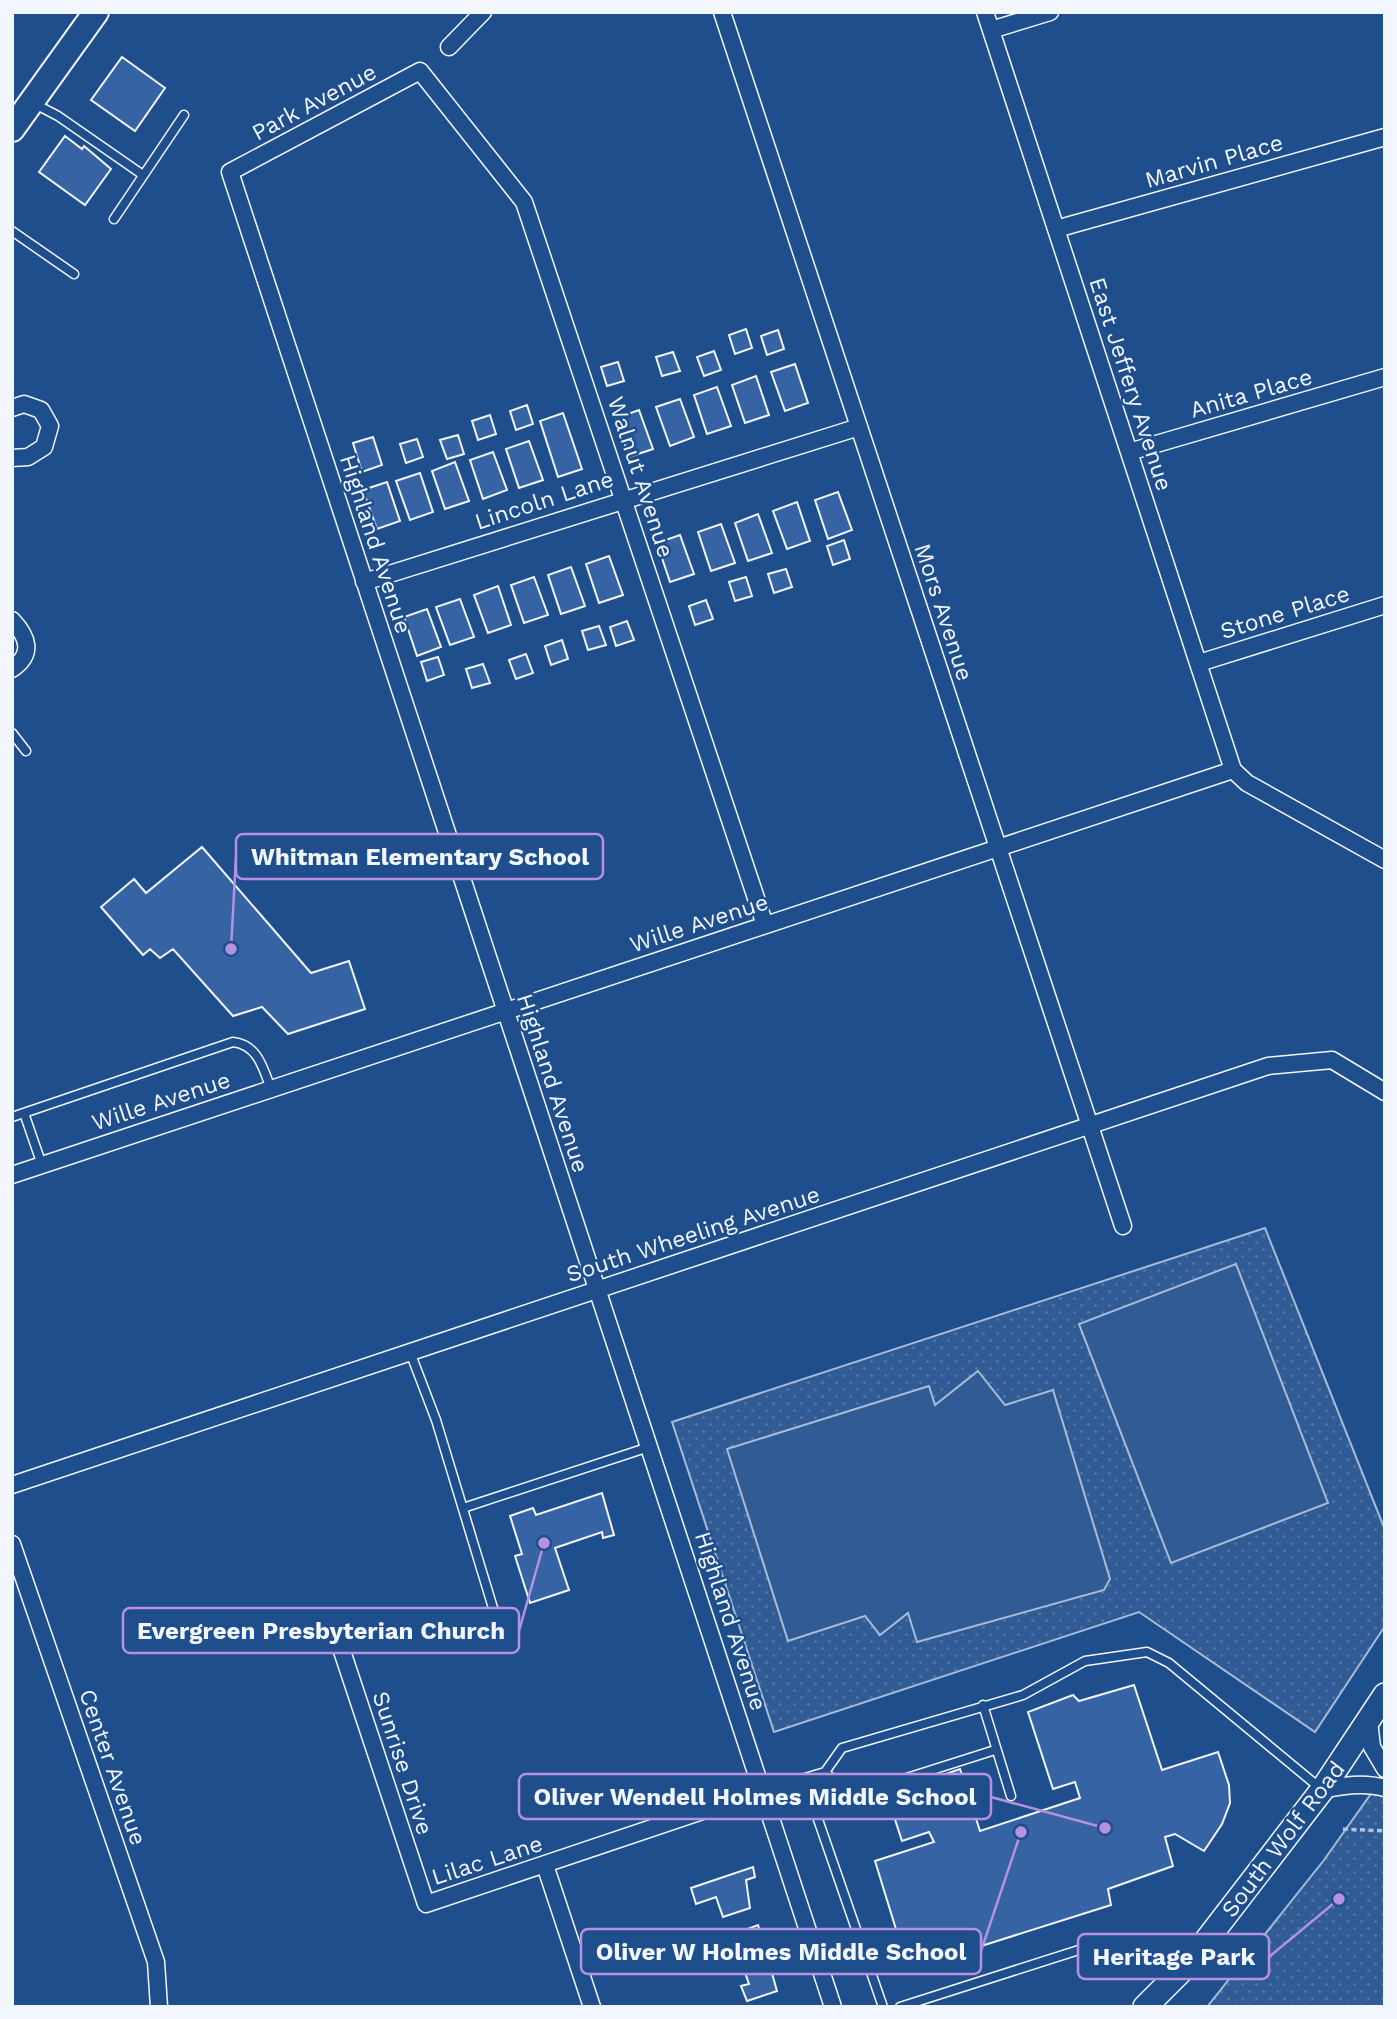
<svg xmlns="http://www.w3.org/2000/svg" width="1397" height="2019" font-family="'Work Sans',sans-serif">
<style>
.grass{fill:url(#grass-dots);stroke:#a8bbd7;stroke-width:2}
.pitch{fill:#305b95;stroke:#a8bbd7;stroke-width:2}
.building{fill:#3563a3;stroke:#f2f6ff;stroke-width:2}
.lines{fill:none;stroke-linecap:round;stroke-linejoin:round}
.lane-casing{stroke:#f2f6ff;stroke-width:11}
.street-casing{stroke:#f2f6ff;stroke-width:19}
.secondary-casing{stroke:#f2f6ff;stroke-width:26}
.primary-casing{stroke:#f2f6ff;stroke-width:28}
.path{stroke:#b3c4dc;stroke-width:3.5;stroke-dasharray:5 3.5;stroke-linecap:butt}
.lane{stroke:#1f4e8c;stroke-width:8}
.street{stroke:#1f4e8c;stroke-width:16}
.secondary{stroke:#1f4e8c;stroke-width:23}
.primary{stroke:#1f4e8c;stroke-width:24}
.labels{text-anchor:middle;stroke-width:5;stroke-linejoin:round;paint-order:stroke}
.street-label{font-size:23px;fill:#f2f6ff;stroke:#1f4e8c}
.leader{fill:none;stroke:#b691df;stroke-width:2.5}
.callout-dot{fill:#b691df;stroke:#1f4e8c;stroke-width:2.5}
.callout{fill:#1f4e8c;stroke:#b691df;stroke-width:2.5}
.callout-label{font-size:24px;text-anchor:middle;font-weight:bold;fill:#f2f6ff}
</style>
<defs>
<pattern id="grass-dots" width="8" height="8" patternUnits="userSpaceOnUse" patternTransform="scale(1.75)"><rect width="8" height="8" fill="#305b95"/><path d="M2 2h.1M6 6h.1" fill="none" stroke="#4e73a5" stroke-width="1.8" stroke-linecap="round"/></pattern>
</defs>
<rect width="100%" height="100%" fill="#1f4e8c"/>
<path class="grass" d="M1265,1228L1385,1530V1626L1315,1732L1139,1612L774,1732L672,1422Z
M1385,1774V2007H1207L1324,1860Z"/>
<path class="pitch" d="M1236,1264L1328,1503L1171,1563L1079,1324Z
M978,1371L1005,1405L1053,1390L1110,1579L1104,1590L917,1642L908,1613L880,1635L865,1616L788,1641L727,1449L929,1386L935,1405Z"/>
<path class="building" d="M122,57L165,88L135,131L91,100Z
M65,136L82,149L84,146L111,169L85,205L39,172Z
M746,329L752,348L735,354L729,335Z
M778,330L784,349L767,355L761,336Z
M714,351L721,370L704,376L697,357Z
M673,352L680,371L662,376L656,357Z
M618,362L624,381L607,386L601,367Z
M795,364L808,403L785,411L771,372Z
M756,376L769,415L745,423L732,385Z
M717,387L731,426L707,434L694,395Z
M680,399L694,437L670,446L656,407Z
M527,405L533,424L516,430L510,411Z
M639,410L653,449L629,457L616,418Z
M563,413L582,469L558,477L540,421Z
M490,415L496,434L478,440L472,421Z
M458,435L464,454L447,459L440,440Z
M373,437L382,465L362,472L353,443Z
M417,439L423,457L406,463L400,444Z
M529,441L543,480L519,488L506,449Z
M493,452L507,490L483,499L470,460Z
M455,462L469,501L445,509L432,471Z
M420,473L433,512L410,520L396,481Z
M387,482L400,521L377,529L363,490Z
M838,492L852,530L828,539L815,500Z
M797,502L810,541L787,549L773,511Z
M758,514L772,553L748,561L735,523Z
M721,524L735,563L711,571L698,532Z
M680,535L694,574L670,582L657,543Z
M844,540L850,559L833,565L827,546Z
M609,556L623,595L599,603L586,564Z
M571,567L585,606L561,614L548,575Z
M786,569L792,587L774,593L768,574Z
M534,577L548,615L524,623L511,585Z
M746,577L752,596L735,601L729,582Z
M498,586L511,625L488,633L474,595Z
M460,599L474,637L450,645L436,607Z
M706,600L713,619L695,625L689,606Z
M427,609L441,647L417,656L404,617Z
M627,621L634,640L616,646L610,627Z
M599,626L606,645L588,650L582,631Z
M562,640L568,659L551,665L545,646Z
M526,654L533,673L516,679L509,660Z
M438,657L444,675L427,681L421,662Z
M483,664L490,683L472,688L466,669Z
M202,847L311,973L349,961L365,1009L288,1034L262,1007L233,1016L173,949L160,958L150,949L143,955L101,907L134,879L146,893Z
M602,1493L614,1535L603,1538L602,1532L555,1548L569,1590L530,1603L515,1556L522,1554L510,1516L533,1508L536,1515Z
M1134,1685L1162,1770L1218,1752L1229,1785L1230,1803L1222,1824L1204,1851L1175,1834L1165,1837L1173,1866L1108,1889L1111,1905L934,1961L932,1956L907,1965L875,1861L934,1842L929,1832L902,1841L887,1795L960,1769L980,1831L1080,1798L1075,1782L1053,1789L1028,1712L1073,1695L1079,1701Z
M753,1867L755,1877L746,1880L750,1908L723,1917L716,1897L696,1904L691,1888Z
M758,1925L766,1950L729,1962L721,1939Z
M768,1959L777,1991L747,2001L741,1986L749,1984L743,1967Z"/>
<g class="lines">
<defs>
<path id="lane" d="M35,104L58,116L143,175
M114,219L184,115
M12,231L74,274
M12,733L26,751
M24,1113L42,1165
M12,1117L233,1042C258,1045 263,1068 271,1089
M410,1352L436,1420L493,1608
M463,1508L649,1447
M983,1705L1011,1796
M825,1772L850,1796L995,1750
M804,1779L883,2007
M762,1791L825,1772L842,1748L1023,1695L1085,1661L1147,1652L1169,1663L1320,1788
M900,2007L1107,1941L1125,1939L1169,1979"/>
<path id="street" d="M722,12L1123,1226
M985,12L1233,770L1247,783L1385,860
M991,30L1050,12
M449,47L483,12
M1056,229L1385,137
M12,408L24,404L41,410L50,426L44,447L28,457L12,458
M1129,452L1385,377
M364,582L859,427
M12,620C28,637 34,654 12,669
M1199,663L1385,605
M765,925L524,202L420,71L230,172L833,2007
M12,1175L1233,770
M12,1485L1268,1066L1332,1060L1385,1092
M12,1544L156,1962L159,2007
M337,1636L426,1904L762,1791
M1369,1721L1372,1747L1385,1769
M1322,1790C1343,1785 1364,1782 1385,1788
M545,1865L592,2007"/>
<path id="secondary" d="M1145,2007L1189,1963L1322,1790L1385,1695"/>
<path id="primary" d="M12,129L96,12"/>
</defs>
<use href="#lane" class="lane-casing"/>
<use href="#street" class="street-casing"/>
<use href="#secondary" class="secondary-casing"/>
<use href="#primary" class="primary-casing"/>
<path class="path" d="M1343,1829L1385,1831"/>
<use href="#lane" class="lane"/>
<use href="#street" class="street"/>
<use href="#secondary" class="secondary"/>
<use href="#primary" class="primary"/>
</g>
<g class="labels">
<g class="street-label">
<text transform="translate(314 102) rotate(-28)" y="8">Park Avenue</text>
<text transform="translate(1214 161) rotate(-16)" y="8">Marvin Place</text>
<text transform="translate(1131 384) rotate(72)" y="8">East Jeffery Avenue</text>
<text transform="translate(1251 393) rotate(-16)" y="8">Anita Place</text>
<text transform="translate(641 477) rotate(72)" y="8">Walnut Avenue</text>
<text transform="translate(544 500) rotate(-18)" y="8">Lincoln Lane</text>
<text transform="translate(376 544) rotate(72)" y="8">Highland Avenue</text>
<text transform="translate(944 612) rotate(72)" y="8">Mors Avenue</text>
<text transform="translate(1285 612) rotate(-17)" y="8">Stone Place</text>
<text transform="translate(699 923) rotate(-18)" y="8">Wille Avenue</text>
<text transform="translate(553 1083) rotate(72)" y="8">Highland Avenue</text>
<text transform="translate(161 1101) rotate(-18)" y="8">Wille Avenue</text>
<text transform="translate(693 1234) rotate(-18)" y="8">South Wheeling Avenue</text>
<text transform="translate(731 1621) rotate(72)" y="8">Highland Avenue</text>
<text transform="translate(403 1763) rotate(72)" y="8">Sunrise Drive</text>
<text transform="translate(113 1767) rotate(71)" y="8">Center Avenue</text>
<text transform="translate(1283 1839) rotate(-53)" y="8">South Wolf Road</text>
<text transform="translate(487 1860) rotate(-18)" y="8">Lilac Lane</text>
</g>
</g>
<path class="leader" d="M231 949L236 857M544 1543L519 1631M1105 1828L991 1797M1021 1832L981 1951M1339 1899L1269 1957"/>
<g class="callout-dot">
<circle cx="231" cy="949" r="7"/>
<circle cx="544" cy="1543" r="7"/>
<circle cx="1105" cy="1828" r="7"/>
<circle cx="1021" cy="1832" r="7"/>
<circle cx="1339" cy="1899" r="7"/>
</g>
<g class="callout">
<rect x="236" y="834" width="367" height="45" rx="7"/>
<rect x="123" y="1608" width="396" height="45" rx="7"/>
<rect x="519" y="1774" width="472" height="45" rx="7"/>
<rect x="581" y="1929" width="400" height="45" rx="7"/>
<rect x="1078" y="1934" width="191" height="45" rx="7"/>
</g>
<g class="callout-label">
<text x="420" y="865">Whitman Elementary School</text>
<text x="321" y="1639">Evergreen Presbyterian Church</text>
<text x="755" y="1805">Oliver Wendell Holmes Middle School</text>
<text x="781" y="1960">Oliver W Holmes Middle School</text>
<text x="1174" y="1965">Heritage Park</text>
</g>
<rect width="1397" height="2019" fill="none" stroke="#f2f6ff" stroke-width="28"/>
</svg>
